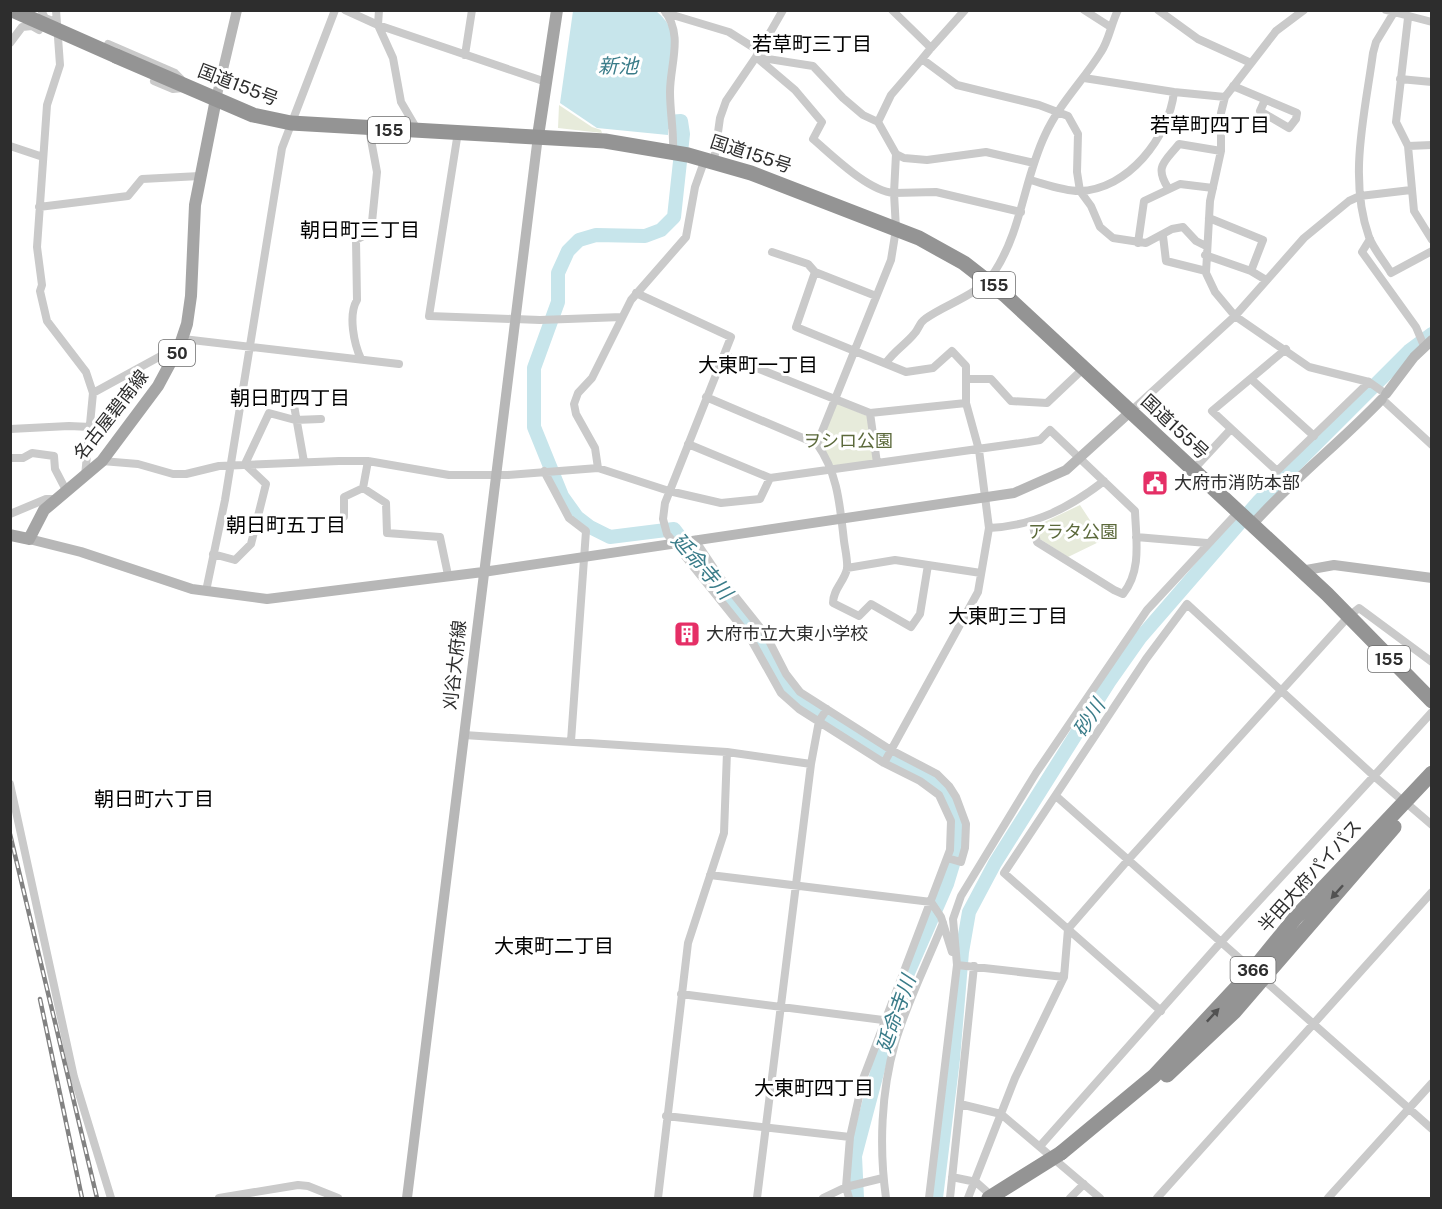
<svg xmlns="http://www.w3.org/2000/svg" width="1442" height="1209" font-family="'Public Sans','Noto Sans JP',sans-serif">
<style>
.green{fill:#e7ebdb}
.water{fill:#c7e5eb}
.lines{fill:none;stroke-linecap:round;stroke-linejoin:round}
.river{stroke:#c7e5eb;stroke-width:14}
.street{stroke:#cacaca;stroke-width:8}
.secondary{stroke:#b7b7b7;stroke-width:10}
.primary{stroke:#a5a5a5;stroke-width:12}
.highway{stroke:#949494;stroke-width:15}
.rail-casing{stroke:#828282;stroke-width:4.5}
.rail{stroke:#fff;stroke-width:2;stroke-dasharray:7;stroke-linecap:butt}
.highway-bridge{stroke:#949494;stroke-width:15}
.oneway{fill:#515151}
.labels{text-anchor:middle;stroke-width:6;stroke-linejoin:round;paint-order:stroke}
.shield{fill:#fff;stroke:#6c6c6c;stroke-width:1.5}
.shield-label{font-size:16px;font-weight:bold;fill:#2d2d2d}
.street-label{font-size:18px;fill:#2d2d2d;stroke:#fff}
.park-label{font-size:18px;fill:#5b693b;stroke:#fff}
.poi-label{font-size:18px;fill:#2d2d2d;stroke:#fff;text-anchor:start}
.neighbourhood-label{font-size:20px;fill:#000;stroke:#fff}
.water-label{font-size:20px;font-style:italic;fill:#3a7c89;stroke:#fff}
</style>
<rect width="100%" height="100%" fill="#fff"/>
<path class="green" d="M559,105L592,127L601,130L602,133L558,128Z
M837,403L867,416L874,461L833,466L820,444Z
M1080,505L1103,540L1068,557L1040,539L1036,526Z"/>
<path class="water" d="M573,11H656C662,16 667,21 670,29C680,55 669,106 668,135L597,128L560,103Z"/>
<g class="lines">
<path class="river" d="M668,122L681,121L683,134L674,217L661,230L645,236L596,235L579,240L568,251L558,273V302L534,368V427L562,496L577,517L590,527L610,537L674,529L714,582L752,626L776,671L796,697L871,747L939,786L955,807L959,820L961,838L947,884L908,973L887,1035L855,1156L857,1198
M936,1198L953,1059L962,952L969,912L995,863L1109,682L1140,638L1258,502L1409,351L1432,334"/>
<path class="street" d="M41,10L45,18L53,21
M56,10L60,65L47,105L37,247L42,285L40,291L47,321L86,372L93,393L85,476
M345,10L378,25L546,82
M379,10L378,25L393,58L401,102L418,131
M664,10C684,35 670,64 670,92C670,112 674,132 673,152
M892,10L931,48L922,59L957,85L1039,105L1068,116L1078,134L1077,172L1080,191L1091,206L1100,227L1113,238L1146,243L1172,229L1183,227L1196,241L1206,246
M1084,10L1109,26
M1158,10L1198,39L1251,63
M1304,10L1276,31L1225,97L1221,113V151L1210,201L1206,273L1215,292L1235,316L1309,367L1369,382L1386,394L1382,399L1432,445
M1386,10L1432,22
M666,13L729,32L759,51
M1393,14L1376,42L1373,53C1365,113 1348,178 1369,237C1374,250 1384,261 1391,273L1432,251
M1408,18L1396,122L1408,146L1414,211L1432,240
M10,43L22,27L32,26L39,30
M108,44L175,73L181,79
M931,48L965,10
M465,55L472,10
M756,57L795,90L822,122L813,139C833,156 868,191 894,193L896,229L891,260L817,444
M756,57L813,66L843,98L863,115L878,122L896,154L904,158L927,160L986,152L1034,163
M1084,78L1174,92L1225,97
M1400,79L1432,82
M154,81L173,89L183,88
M1233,86L1297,113L1296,119L1289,128L1260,111L1265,100
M878,122L891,95L922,59
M458,132L429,316L540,320L622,317
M10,146L43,157
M1408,146L1432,145
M896,154L894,193L936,192L1021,212
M714,161L720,118L726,101L756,57L783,10
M1030,180C1045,184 1063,191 1079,191C1128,190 1169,137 1174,92
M1168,188C1154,166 1165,162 1179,144L1221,151
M39,207L128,196L142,179L200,176
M1209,218L1263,240L1251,271
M1163,236L1166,261L1206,271
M1370,239L1362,252L1416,327L1424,346
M1138,243L1144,201L1180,184L1213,188
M772,252L808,264L815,272L876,296
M1205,255L1251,271L1266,280
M815,272L796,327L906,372L933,368L952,351L966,366V403L979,450L989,528
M636,293L731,337L665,503L663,519L667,534L749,636L781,693L799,709L884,763L920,781L939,795L951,821L950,850L863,1079L850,1137L846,1187L883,1178
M183,339L399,364
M1286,349L1212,411L1277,471L1369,382
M724,355L870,413L966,403
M361,359C354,344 348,315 357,300L356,240L371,232L377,172L369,129
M886,363C894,351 906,344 914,334C919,329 919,323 925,319C947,303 980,295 995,271C1022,229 1024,179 1045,135C1059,104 1083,81 1101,52C1109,40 1111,24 1118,10
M968,379H991L1011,401L1047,403L1084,368
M1251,379L1314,436
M93,393L179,346
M292,394L304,462
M706,397L817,444C838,473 840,507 844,541C845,549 848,561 847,569C844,582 833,589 833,603L859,616L871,604L911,627L920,614L928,565
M1130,412L1235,316L1304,238L1349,201L1360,196L1411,190
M870,413L877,463
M10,429L69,426L91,427
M688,444L770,478L1028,442L1040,440L1050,430L1135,511C1136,540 1142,570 1123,594L1114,590L1037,542L1032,523
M10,458H23L32,453L54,456L55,469L67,492
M102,461L138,464L173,474H186L219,466L339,461H368L449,475H508L598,468L669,491L721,503L760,499L770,478
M598,468L595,448L576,414L574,404L578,393L592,378L631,300L686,237L695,187L705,159
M1193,470L1231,429
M544,471L569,518L586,531L571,741
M363,488L386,503L387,533L440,537L448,575
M10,514L46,499H57
M335,520L344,517V497L363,488L368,461
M1136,537L1207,543
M695,540L719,576L766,635L786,674L800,692L891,750L937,774L949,786L956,797L966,824L965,848L961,862L947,858
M213,554L235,560L251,544L266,484L245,464L269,413L295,420L321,419
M847,568L895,560L981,573
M206,591L225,500L282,148L335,10
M464,735L727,752L811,764
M884,763L978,592L989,528C1034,526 1069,508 1104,481
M10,784L74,1077L111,1198
M1056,796L1221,942L1374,776L1404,802
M1411,807L1432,825
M710,875L931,902L941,917L952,952
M957,965L1064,977
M681,994L883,1020
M1161,1011L1004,873L1146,659L1187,604L1374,776L1432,712
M960,1104L1001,1114L1100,1198
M666,1116L850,1137
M1041,1145L1221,942L1432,1129
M952,1177L976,1182L994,1198
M219,1198L298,1185L308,1186L338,1198
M658,1198L688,943L724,833L727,752
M757,1198L811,764L819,721L827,709
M823,1198L846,1187L849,1198
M886,1198C879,1148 881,1092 895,1043C907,1002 927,963 943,923
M929,1198L957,965L953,919L961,896L1036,773L1147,610L1238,512
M950,1198L974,966
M968,1198L1015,1078L1064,977L1068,929L1128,860L1349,616L1359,608L1432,662
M1070,1198L1084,1184
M1157,1198L1432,892
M1328,1198L1432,1083"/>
<path class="secondary" d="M216,99L237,10
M1386,394L1414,357L1432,340
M1252,525C1292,480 1340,443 1382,399
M29,539L81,552L192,589L267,599L483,572L1014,493L1066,470L1130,412
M1301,571L1334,565L1432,578
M407,1198L538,136"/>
<path class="primary" d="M538,136L557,10
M10,535L29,539L44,510L102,461L158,386L180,345L187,324L191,296L195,205L216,99"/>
<path class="highway" d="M116,56L253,115L291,123L605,141L688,155L751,173L919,238L964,263L1005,295L1327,594L1432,701
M1167,1075L1234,1012L1394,827
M1061,1153L1154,1076L1252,971L1296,917L1432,773"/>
<defs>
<path id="rail" d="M10,834L97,1198
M40,999L82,1198"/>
</defs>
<use href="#rail" class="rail-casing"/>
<use href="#rail" class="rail"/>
<path class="highway-bridge" d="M12,10L116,56
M989,1198L1061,1153"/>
</g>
<defs><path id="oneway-solid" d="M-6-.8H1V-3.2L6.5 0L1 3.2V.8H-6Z" transform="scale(1.5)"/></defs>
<g class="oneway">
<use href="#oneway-solid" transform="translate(1337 892) rotate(132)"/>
<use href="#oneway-solid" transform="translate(1213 1015) rotate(-47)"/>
</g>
<defs>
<symbol id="civic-square" viewBox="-11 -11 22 22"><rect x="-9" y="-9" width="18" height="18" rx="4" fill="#e52f66" stroke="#fff"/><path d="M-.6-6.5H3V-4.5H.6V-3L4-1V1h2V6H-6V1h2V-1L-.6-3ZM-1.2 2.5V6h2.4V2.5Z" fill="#fff"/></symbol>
<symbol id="building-square" viewBox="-11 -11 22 22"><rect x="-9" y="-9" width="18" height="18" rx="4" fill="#e52f66" stroke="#fff"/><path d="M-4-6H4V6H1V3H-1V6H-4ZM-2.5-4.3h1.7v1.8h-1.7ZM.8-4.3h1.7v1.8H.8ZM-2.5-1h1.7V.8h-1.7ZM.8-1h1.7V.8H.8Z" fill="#fff"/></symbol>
</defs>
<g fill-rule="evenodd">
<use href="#civic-square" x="1140" y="468" width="30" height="30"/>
<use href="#building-square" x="672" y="619" width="30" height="30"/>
</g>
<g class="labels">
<g class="shield">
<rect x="368" y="117" width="42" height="26" rx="4.5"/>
<rect x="973" y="272" width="42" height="26" rx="4.5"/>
<rect x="159" y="340" width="36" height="26" rx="4.5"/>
<rect x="1368" y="646" width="42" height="26" rx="4.5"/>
<rect x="1230.5" y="957" width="45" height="26" rx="4.5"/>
</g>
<g class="shield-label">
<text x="389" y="136">155</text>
<text x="994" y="291">155</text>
<text x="177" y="359">50</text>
<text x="1389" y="665">155</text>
<text x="1253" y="976">366</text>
</g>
<g class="street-label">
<text transform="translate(238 85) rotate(21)" y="6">国道155号</text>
<text transform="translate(751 154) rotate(18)" y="6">国道155号</text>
<text transform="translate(111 415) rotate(-52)" y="6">名古屋碧南線</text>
<text transform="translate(1175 427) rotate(43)" y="6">国道155号</text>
<text transform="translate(455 665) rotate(-84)" y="6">刈谷大府線</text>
<text transform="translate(1310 876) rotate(-48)" y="6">半田大府パイパス</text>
</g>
<g class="park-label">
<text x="848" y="447">ヲシロ公園</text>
<text x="1073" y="538">アラタ公園</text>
</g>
<g class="poi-label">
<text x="1174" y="489">大府市消防本部</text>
<text x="706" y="640">大府市立大東小学校</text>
</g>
<g class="neighbourhood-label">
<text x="812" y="51">若草町三丁目</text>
<text x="1210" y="132">若草町四丁目</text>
<text x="360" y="237">朝日町三丁目</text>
<text x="758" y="372">大東町一丁目</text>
<text x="290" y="405">朝日町四丁目</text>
<text x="286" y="532">朝日町五丁目</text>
<text x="1008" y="623">大東町三丁目</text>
<text x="154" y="806">朝日町六丁目</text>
<text x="554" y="953">大東町二丁目</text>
<text x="814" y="1095">大東町四丁目</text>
</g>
<g class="water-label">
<text x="618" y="73">新池</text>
<text transform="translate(702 566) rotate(49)" y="7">延命寺川</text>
<text transform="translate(1089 718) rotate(-57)" y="7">砂川</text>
<text transform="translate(896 1014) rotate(-71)" y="7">延命寺川</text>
</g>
</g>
<rect width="1442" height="1209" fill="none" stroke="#2d2d2d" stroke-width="24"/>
</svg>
